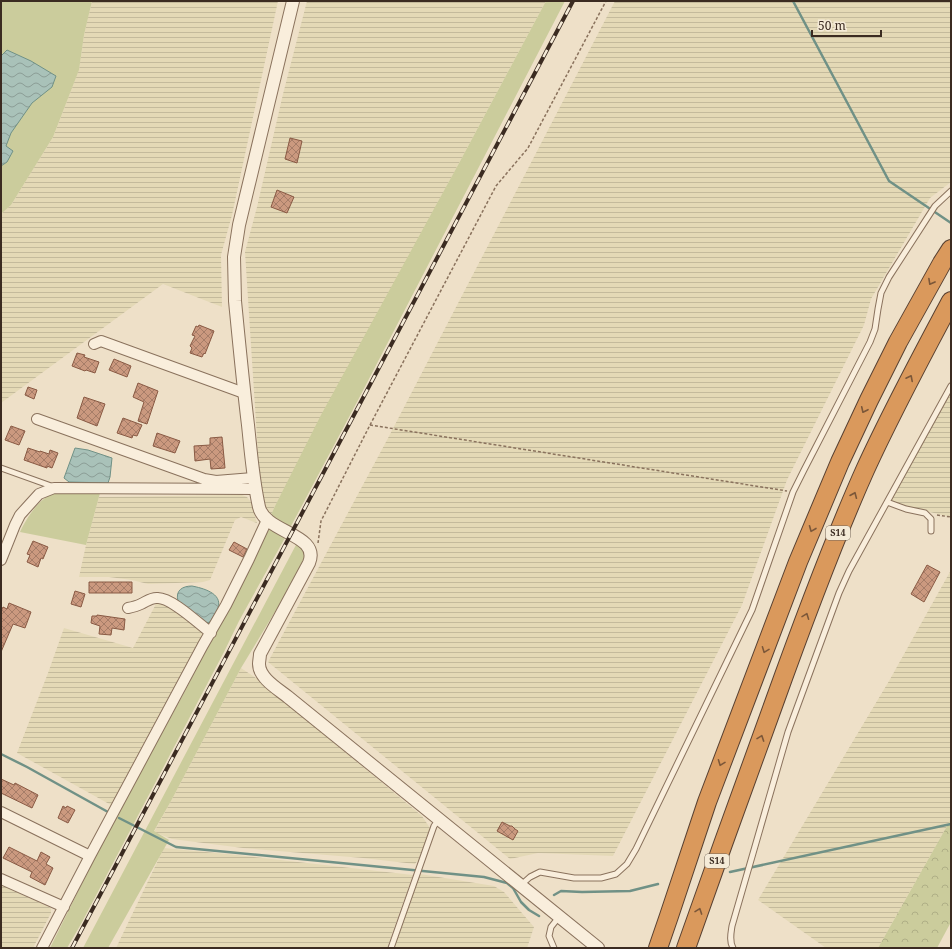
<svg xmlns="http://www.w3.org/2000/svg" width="952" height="949" font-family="'Noto Serif',serif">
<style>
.farmland{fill:url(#farmland-rules)}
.grass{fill:#cbcc9c}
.forest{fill:url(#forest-crowns)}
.water{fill:url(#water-waves);stroke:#709186}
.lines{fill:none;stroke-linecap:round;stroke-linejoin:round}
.stream{stroke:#709186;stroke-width:2.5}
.building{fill:url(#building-cross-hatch);stroke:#895a44}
.service-casing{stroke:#8a725d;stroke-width:7}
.minor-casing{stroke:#8a725d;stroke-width:12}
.tertiary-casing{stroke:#8a725d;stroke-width:14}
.motorway-casing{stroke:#584031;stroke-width:20}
.path{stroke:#8a725d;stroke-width:1.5;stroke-dasharray:3 2;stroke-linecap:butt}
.service{stroke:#f9eedc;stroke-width:5}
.minor{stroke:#f9eedc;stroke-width:10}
.tertiary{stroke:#f9eedc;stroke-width:12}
.motorway{stroke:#da995c;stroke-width:18}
.rail-casing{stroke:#3b2b21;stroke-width:4}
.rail{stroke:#f5ebd8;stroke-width:2.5;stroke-dasharray:8;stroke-linecap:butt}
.oneway{stroke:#7b5739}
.labels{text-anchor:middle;stroke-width:3;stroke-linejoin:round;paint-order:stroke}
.shield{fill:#f5ebd8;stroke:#736558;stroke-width:1}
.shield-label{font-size:9px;font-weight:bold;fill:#3b2b21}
</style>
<defs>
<pattern id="farmland-rules" width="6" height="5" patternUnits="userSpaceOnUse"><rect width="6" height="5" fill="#e4d9b6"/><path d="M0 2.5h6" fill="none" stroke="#c4ba9c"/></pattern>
<pattern id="forest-crowns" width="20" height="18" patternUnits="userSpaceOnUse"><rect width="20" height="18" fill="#cbcc9c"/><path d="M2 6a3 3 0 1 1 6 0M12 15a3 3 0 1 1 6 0" fill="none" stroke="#afaf86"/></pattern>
<pattern id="water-waves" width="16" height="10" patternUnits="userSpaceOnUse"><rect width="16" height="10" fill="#a9c2b9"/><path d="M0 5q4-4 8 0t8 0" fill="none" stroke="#8b9e96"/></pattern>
<pattern id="building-cross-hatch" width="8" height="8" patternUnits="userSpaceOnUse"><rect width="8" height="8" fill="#cb997f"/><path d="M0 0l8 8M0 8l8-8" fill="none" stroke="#a67d68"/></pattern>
</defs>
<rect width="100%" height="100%" fill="#eee0c8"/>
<path class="farmland" d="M92,1H278L232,215L221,255L222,307L163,284L1,403V214L11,205L53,137L79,70L84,35Z
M307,1H546L275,506L270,517L264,505L259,469L245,252L257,207L283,94Z
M615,1H951V182L930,198L871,299L864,325L787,480L742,605L613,856L538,853L510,859L268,662L387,440Z
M951,392V517L887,502Z
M242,495L247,497L251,502L257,523L241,517L235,520L210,580L203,582L148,584L132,580L109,577H79L86,545L99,497Z
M951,570V819L878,948H826L758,900L889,681Z
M158,600L165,602L207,632L111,805L17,753L48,673L64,628L133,648Z
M241,668L256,678L422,816L430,828L419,859L415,864L363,858L243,848L172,839L154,832L171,801Z
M164,848L237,855L413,875L387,948H116Z
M420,874L494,886L504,892L534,927L527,948H394Z
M1,885L51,908V913L33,948H1Z"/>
<path class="grass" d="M1,1H92L84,35L79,70L53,137L11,205L1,214Z
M546,1H565L357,402L290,528L270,517L275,506L321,415L458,165Z
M57,493H100L86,545L20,532C25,521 35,505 45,498C49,495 53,494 57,493Z
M269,530H272L286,536L239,621L224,652L81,924L67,948H50L117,813L183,695L264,537Z
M297,543L305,549V562L241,668L171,801L154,831L169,840L108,948H83Z"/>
<path class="forest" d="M951,819V922L937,948H878Z"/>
<path class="water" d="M7,50L31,61L56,76L52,87L32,103L11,133L6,146L13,151L7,162L1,166V56Z
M75,448L88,450L112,458L110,477L108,483L69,482L64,478Z
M192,586C202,588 223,593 218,608C216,613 213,617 210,622L206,623L183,605V604L178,601C175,590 183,586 192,586Z"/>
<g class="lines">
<path class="stream" d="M793,1L889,181L951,223
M1,754L27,767L108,812
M119,818L176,847L484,877L507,883L513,888L521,902L529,910L539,916
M730,872L951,824
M554,895L561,891L582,892L630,891L658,884"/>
</g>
<path class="building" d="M290,138L302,141L297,163L285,159Z
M277,190L294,197L287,213L271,207Z
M199,325L214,331L205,354L204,353L202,357L190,353L192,348L190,346L195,336L192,335L196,326L198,327Z
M77,353L85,355L84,357L99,362L95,373L86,370L85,371L72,366Z
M114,359L131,366L127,377L109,370Z
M138,383L158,391L147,424L138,421L144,402L133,397Z
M28,387L37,390L34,399L25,395Z
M84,397L105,404L97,426L77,418Z
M123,418L142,425L137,436L133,435L132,438L117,433Z
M11,426L25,431L19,445L5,440Z
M157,433L180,441L175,453L153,446Z
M222,437L225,468L211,469L210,459L195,461L194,446L210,445V438Z
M28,448L40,452V451L49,454L50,450L58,453L52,468L47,466V468L24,460Z
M33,541L48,547L43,559L41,558L38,567L27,562L30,555L27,554Z
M234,542L247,549L243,557L229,550Z
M927,565L940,572L924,602L911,594Z
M89,582H132V593H89Z
M75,591L85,594L81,607L71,604Z
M9,603L31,612L25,628L13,624L1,652V611L3,607L7,609Z
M97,615L125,619L124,630L112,628L111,635L99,634L100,626L91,623L92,616H97Z
M1,779L14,785L15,783L38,795L32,808L1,793Z
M63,806L66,808L67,806L75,810L68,823L58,818Z
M502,822L510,826H512L515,829L518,831L513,840L497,831Z
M9,847L37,861L41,852L50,857L46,864L53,868L45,885L30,877L32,872L3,858Z"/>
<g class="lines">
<defs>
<path id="service" d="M1,468L54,487
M887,502L906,509L925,513L931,519V531
M521,885L530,877L540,872L574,878H601L616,874L627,864L636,849L752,610L793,492L804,470L870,342L875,329L878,309L881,293L889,277L935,206L951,191
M391,948L434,826L439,819
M554,948L549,936L551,927L559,917
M733,948C729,941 731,933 732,926L788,732L839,593L849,571L951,386"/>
<path id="minor" d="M94,344L101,341L244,393
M37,419L204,479L216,481L253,478
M1,560L15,525L20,515L29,505L39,494L54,488L255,489
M128,608C133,607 137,606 141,604C146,602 151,597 158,598C172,598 199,624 211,633
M1,812L90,856
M1,879L64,907
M42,948L90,856L203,645L226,605L249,559L267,520"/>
<path id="tertiary" d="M293,1L239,225L234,257L235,301C239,342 243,384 248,425C251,453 253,480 259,507C265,533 321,534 309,563L260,654C260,657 259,661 259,664C259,678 278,689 288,697L598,948"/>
<path id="motorway" d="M658,948L669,916L707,802L798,562L840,462L869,400L898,342L942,263L951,249
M686,948C715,866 744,785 774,703C802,625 831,546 865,470C891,413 921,357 951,301"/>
</defs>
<use href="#service" class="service-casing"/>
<use href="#minor" class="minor-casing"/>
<use href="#tertiary" class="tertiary-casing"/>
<use href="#motorway" class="motorway-casing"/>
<path class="path" d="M370,425L787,491
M937,515L951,517
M318,543L321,521L370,425L496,186L528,148L606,1"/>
<use href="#service" class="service"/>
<use href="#minor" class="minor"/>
<use href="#tertiary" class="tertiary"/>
<use href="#motorway" class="motorway"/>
<defs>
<path id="rail" d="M72,948L573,1"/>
</defs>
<use href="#rail" class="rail-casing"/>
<use href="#rail" class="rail"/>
</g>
<defs><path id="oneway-chevron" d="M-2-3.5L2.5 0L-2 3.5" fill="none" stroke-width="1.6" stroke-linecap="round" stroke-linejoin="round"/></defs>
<g class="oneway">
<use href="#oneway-chevron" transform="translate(931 282) rotate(119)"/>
<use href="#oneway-chevron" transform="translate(910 378) rotate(-63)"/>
<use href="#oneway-chevron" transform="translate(864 410) rotate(115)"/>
<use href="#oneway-chevron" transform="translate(854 495) rotate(-67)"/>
<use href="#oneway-chevron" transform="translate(812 529) rotate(112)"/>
<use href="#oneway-chevron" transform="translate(806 616) rotate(-69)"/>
<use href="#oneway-chevron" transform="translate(765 650) rotate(111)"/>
<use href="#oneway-chevron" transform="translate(761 738) rotate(-70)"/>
<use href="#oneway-chevron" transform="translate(721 763) rotate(111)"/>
<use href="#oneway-chevron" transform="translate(699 911) rotate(-70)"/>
</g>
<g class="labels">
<g class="shield">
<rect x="826" y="526" width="24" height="14" rx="3"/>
<rect x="705" y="854" width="24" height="14" rx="3"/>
</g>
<g class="shield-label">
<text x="838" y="536">S14</text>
<text x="717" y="864">S14</text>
</g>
</g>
<rect width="952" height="949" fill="none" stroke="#3b2b21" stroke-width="4"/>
<path d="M812 30v6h69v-6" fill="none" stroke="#3b2b21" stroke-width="2"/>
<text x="818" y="30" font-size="12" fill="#3b2b21" stroke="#f5ebd8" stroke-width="3" paint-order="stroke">50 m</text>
</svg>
